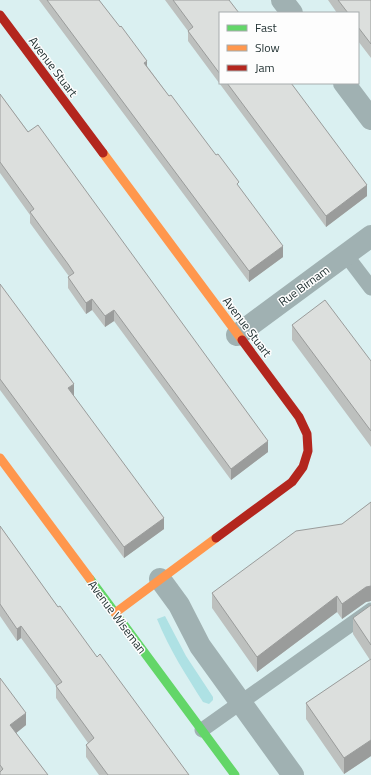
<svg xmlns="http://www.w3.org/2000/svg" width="371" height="775" font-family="'Titillium Web',sans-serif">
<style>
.grass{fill:#aee1e4}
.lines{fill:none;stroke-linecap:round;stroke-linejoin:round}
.lane{stroke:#a0b1b2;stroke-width:15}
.street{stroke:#a0b1b2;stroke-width:22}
.fast{stroke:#63d668;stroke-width:9}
.slow{stroke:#ff974d;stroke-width:9}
.jam{stroke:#b3261e;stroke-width:9}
.wall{fill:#bdc0be}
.shaded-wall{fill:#9a9c9b}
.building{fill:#dcdfdd;stroke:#9a9c9b}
.labels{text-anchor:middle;stroke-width:3;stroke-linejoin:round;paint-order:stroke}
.street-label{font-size:12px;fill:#233334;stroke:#fdfdfd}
</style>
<rect width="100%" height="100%" fill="#daf0f1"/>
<path class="grass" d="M165,616L186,656L213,697V700L209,704L203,702C186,675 169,649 157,619Z"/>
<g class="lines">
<path class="lane" d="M346,255L371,288
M202,730L371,610"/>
<path class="street" d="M282,0L292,13
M344,83L371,119
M237,335L371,236
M160,579L179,605L200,646L293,775"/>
<path class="fast" d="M90,579L235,775"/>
<path class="slow" d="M103,153L242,340
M0,458L90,579
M115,613L216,538"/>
<path class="jam" d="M0,15L103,153
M216,538L292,482L303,467L308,451L307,434L299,417L242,340"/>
</g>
<path class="wall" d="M39,0H99L169,96L239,187L283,257L249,282Z
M165,0H229L220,13V83H291L367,196L326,227L188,41V31Z
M328,0H371V58L358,41V13H337Z
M0,94L268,452L231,480L114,321L105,327L92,310L86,314L68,288V277L69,276L68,275L30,223V215L0,173Z
M0,284L74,395H73L164,529L124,558L0,390Z
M292,325L371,361V447L292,340Z
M371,502V601L366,602L342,619L337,612L257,672L212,608V593L342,524Z
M0,526L58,607L189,775H99L86,757V745L88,743L56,698V686L21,638L17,641L0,616Z
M371,605V756L344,774L306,719V703L370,660L353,634V618Z
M0,678L26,725L16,733L48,775H0Z"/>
<path class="shaded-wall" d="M147,61V71L144,63Z
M367,185V196L326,227V216Z
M283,246V257L249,282V271Z
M92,299V310L86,314V303Z
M114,310V321L105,327V316Z
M74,384V395L68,399V388Z
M268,441V452L231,480V469Z
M164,518V529L124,558V547Z
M371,585V601L366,602L342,619V604L366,587Z
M337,596V612L257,672V657Z
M21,626V638L17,641V629Z
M26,713V725L10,738V725Z
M371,740V756L344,774V758Z"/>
<path class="building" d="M47,0H99L120,27L121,26L147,61L144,63L169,96L171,95L216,155L218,154L239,182L237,184L283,246L249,271Z
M173,0H229L239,13H220V74L188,31L193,27Z
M338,0H371V44L358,27V13H348Z
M227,83H291L367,185L326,216Z
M0,94L28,132L38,125L268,441L231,469L114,310L105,316L92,299L86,303L68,277L74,273L68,264L30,212L34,209L0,162Z
M0,284L74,384L68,388L164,518L124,547L0,379Z
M325,300L371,361V431L292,325Z
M371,502V586L366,587L342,604L337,596L257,657L212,593L296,531L342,524Z
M0,526L58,607L60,606L97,657L100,654L189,775H108L86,745L94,738L56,686L62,682L21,626L17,629L0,604Z
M371,605V645L353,618Z
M371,659V740L344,758L306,703Z
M0,678L26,713L10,725L48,775H0V772L3,769L0,765Z"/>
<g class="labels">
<g class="street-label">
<text transform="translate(53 67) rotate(53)" y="4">Avenue Stuart</text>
<text transform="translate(304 286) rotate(-36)" y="4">Rue Birnam</text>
<text transform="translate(247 327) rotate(53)" y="4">Avenue Stuart</text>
<text transform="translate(117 617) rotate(53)" y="4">Avenue Wiseman</text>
</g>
</g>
<rect x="219" y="12" width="140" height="72" fill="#fdfdfd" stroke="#a6acad"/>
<rect x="227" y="25" width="20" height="6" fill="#63d668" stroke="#a6acad"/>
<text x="255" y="32" font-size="12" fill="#233334">Fast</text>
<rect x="227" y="45" width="20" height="6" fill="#ff974d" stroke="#a6acad"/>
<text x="255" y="52" font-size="12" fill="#233334">Slow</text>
<rect x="227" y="65" width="20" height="6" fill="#b3261e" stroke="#a6acad"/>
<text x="255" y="72" font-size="12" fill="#233334">Jam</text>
</svg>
